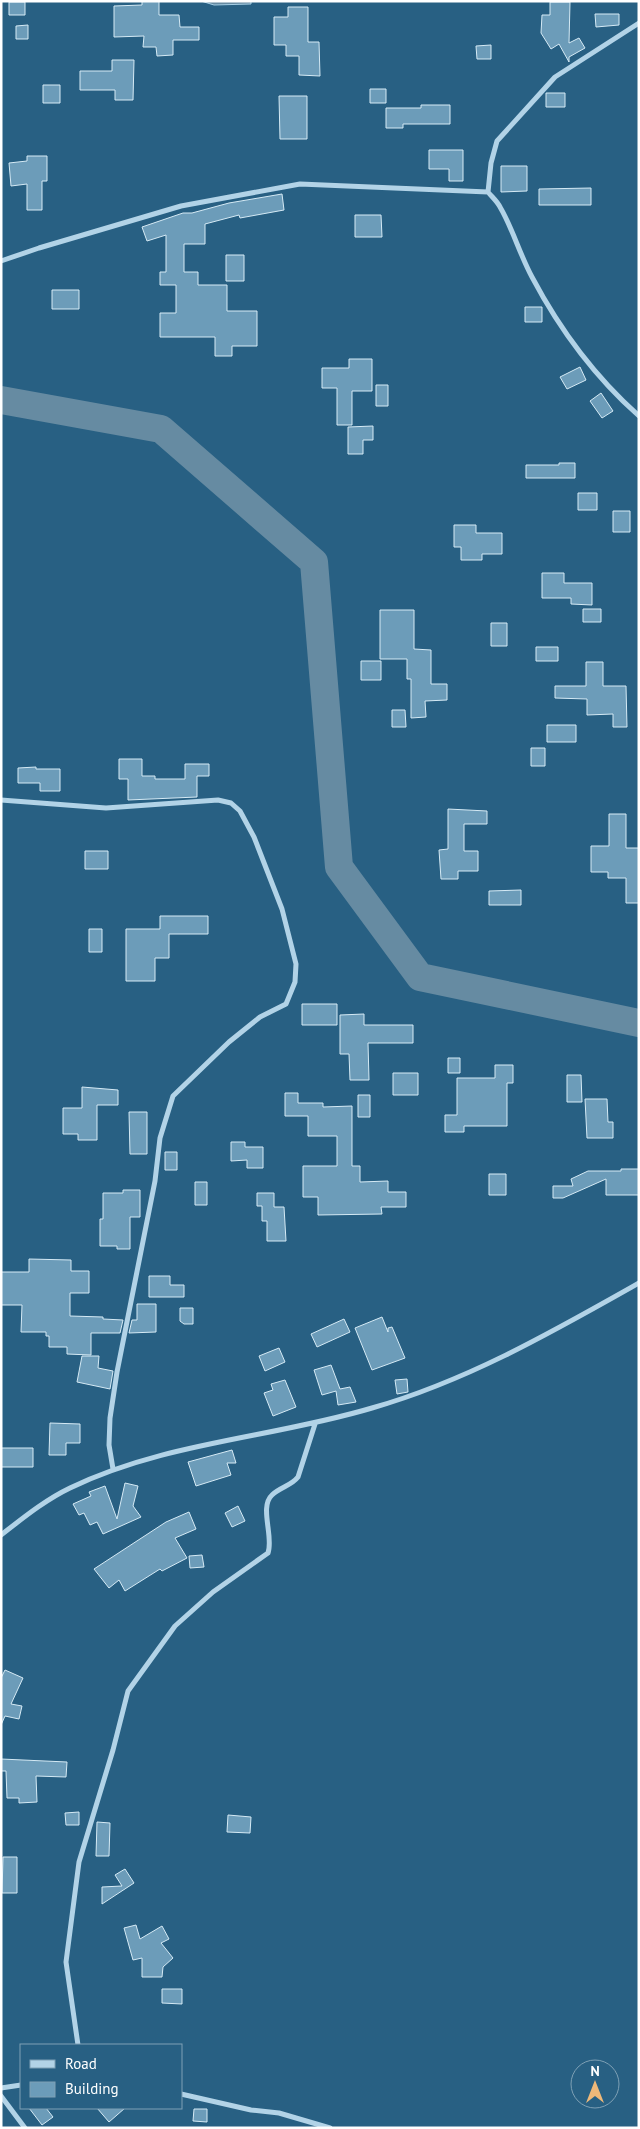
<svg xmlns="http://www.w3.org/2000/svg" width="640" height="2129" font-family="'PT Sans',sans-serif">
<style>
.water{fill:#668ba2;stroke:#a7d0e7}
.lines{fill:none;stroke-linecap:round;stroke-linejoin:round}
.river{stroke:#668ba2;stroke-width:28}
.building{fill:#6c9cb9;stroke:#d5eaf5}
.minor{stroke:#b2d3e7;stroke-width:5}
</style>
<rect width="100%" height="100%" fill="#286083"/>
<path class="water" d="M201,1H251V4L214,5Z"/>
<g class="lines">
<path class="river" d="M1,400L161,429L314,562L339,867L420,977L639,1023"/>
</g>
<path class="building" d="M142,1H159V15H179L180,27H199V40H173V55L157,56L156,47H143L144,36L114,37V6L142,5Z
M9,2H25V15H9Z
M550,2H570L569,43L579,38L585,48L569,57V62L559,44L551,49L541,33L542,15H550Z
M288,7H308V42H319L320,76L299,75V56H286V45H274V17H288Z
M595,14H619V25L596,27Z
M28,25V39H16V26Z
M491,45V59H477L476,46Z
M112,60H134L133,100H115V90H80V71H112Z
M43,85H60V103H43Z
M370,89H386V103H370Z
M546,93H565V107H546Z
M279,96H307V139H280Z
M421,105H450V124H403V128H386V108H421Z
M429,150H463V181H449V169H429Z
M27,156H47V181H42V210H27V184L11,186L9,163L27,161Z
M501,166H527V191L501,192Z
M591,188V205H539V189Z
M282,194L284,210L240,218L239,215L205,224V244H184V272H198V285H227V311H257V346H232V356H215V337H160V313H176V285H160V272H166V235L147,241L142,227L183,213H192L229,203Z
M355,215H381L382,237H355Z
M226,255H244V281H226Z
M52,290H79V309H52Z
M525,307H542V322H525Z
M349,359H372V391H352V425H337V388H322V368H349Z
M580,367L586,380L567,389L560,377Z
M376,385H388V406H376Z
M601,393L613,411L602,418L590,401Z
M373,426V440H363V454H348V427Z
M559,463H575V478H526V465H559Z
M578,493H597V510H578Z
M613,511H630V532H613Z
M454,525H476V533H502V554H482V560H461V547H454Z
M542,573H564V583H592V605L571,604V598H542Z
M583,609H601V622H583Z
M380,610H414V649L431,650V684H447V700L425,701L426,717L411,718V679H407V659H380Z
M491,623H507V646H491Z
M536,647H558V661H536Z
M361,661H381V680H361Z
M586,662H603V686H626L627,727H613V714L587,715V699L555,698V686H586Z
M392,710H405L406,727H392Z
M547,725H576V742H547Z
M531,748H545V766H531Z
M119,759H142V776H155V779H185V764H209V776H197V797L128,800V779H119Z
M36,767V769H60V791H40V783H18V768Z
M448,809L487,811V824H464V851H478V871H458V879H441L439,850L448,849Z
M609,814H626V848H639V903H626V878H608V872H591V846H609Z
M85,851H108V869H85Z
M521,890V905H489V891Z
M160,916H208V934H169V958H155V981H126V929H160Z
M89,929H102V952H89Z
M302,1004H337V1025H302Z
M364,1014V1025H413V1043H368L369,1080H350L349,1054H340V1015Z
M448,1058H460V1073H448Z
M495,1065H513V1083H507V1126H464V1132H445V1115H457V1078H495Z
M393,1073H418V1095H393Z
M567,1075H581L582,1102H567Z
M82,1087L118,1090V1105H97V1140H78V1134H63V1108H82Z
M285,1093H298V1103H323V1107L352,1106V1166H360V1182L388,1181V1192H406V1207H381L382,1214L318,1215V1197H303V1166H337V1136H308V1116H285Z
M358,1095H370V1117H358Z
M585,1099H607L608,1122H613V1138H587Z
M129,1112H147V1154H130Z
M231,1142H245V1147H263V1168H247V1160L231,1161Z
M165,1152H177V1170H165Z
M621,1169H639V1195H606V1179L563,1198H553V1186H573L571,1179L588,1171H621Z
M489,1174H506V1195H489Z
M195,1182H207V1205H195Z
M123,1190H140V1217H130V1249H117V1246H100V1219H103V1193H123Z
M257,1193H274V1207H284L286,1241H267V1221H262V1206H257Z
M29,1259L71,1260V1271H89V1293H70V1316L103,1317V1319L123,1320L120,1333H91V1355L67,1354V1347H49V1336H46V1332H21L22,1305H1V1272H29Z
M149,1276H170V1285H184V1297H149Z
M137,1304H156V1332L129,1333L132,1320H137Z
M180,1308H193V1324H184L180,1321Z
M382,1317L388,1332V1328L392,1327L405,1358L372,1370L355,1328Z
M344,1319L350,1332L317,1347L311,1334Z
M279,1348L285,1362L265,1371L259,1356Z
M82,1356H99L98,1368L113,1371L110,1389L77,1382Z
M331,1365L340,1389L350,1387L356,1402L338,1405L336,1391L322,1395L314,1370Z
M407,1379L408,1392L397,1394L395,1380Z
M285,1380L296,1407L273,1416L264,1393L273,1390L271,1384Z
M50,1423L80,1424V1443H66V1455H49Z
M1,1448H33V1467H1Z
M232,1450L236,1463H227L231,1475L196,1486L188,1462Z
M125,1483L138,1486L133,1506L141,1517L103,1534L97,1522L90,1525L84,1513L79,1515L73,1504L91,1496L89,1492L105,1486L117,1519Z
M238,1506L245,1521L232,1527L225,1513Z
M189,1512L196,1529L175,1538L187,1558L162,1571L160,1569L125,1591L119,1580L109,1588L94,1569L166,1522Z
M202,1555L204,1567L190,1568L189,1556Z
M5,1670L23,1678L11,1704L22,1706L19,1719L5,1716L1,1725V1678Z
M1,1759L67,1762L66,1777L36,1776L37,1802L19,1803V1798H7L6,1771H1Z
M79,1812V1825H66L65,1813Z
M228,1815L251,1817L250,1833L227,1832Z
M97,1822L110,1823L109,1856H96Z
M3,1857H17V1893H2Z
M125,1869L134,1883L102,1904V1887L122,1886L115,1875Z
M136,1925L140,1939L162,1926L169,1939L161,1943L173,1958L163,1967L162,1977H142V1958L133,1960L124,1928Z
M162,1989H182V2004L162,2003Z
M29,2108H46L53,2117L42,2125Z
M97,2108H125L109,2122Z
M194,2109H207V2122L193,2121Z"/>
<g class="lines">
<path class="minor" d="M488,192C492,197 497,201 500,207C512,227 520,255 532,277C560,330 594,376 639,416
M1,261L39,248L181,206L300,184L488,192L491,163L497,141L555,77L639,23
M1,800L106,808L218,800L231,803L240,811L254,837L282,909L296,964L295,982L286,1004L260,1017L229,1042L173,1096L160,1138L155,1181L117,1372L110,1418L109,1445L113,1469
M1,1535C23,1518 45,1500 70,1488C165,1442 272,1438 372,1408C467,1381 554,1331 639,1283
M78,2045L66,1962L79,1862L113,1750L128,1691L175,1626L213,1592L268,1553C274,1537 259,1507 272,1495C280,1487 291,1486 298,1477L315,1424
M1,2088L21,2085
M181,2094L251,2110L279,2113L330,2128
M1,2096L25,2128"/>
</g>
<rect width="640" height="2129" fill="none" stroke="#ffffff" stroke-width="5"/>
<rect x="20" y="2044" width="162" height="65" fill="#286083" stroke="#7ea0b5"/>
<rect x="30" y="2060" width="25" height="8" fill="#b2d3e7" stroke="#7ea0b5"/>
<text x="65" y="2069" font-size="15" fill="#ffffff">Road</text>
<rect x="30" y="2082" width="25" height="15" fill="#6c9cb9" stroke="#7ea0b5"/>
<text x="65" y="2094" font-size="15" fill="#ffffff">Building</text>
<g transform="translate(595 2084)"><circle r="24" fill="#286083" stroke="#7ea0b5"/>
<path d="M0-4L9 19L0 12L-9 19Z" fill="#eeb879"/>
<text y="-8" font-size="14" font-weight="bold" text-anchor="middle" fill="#ffffff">N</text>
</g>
</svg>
